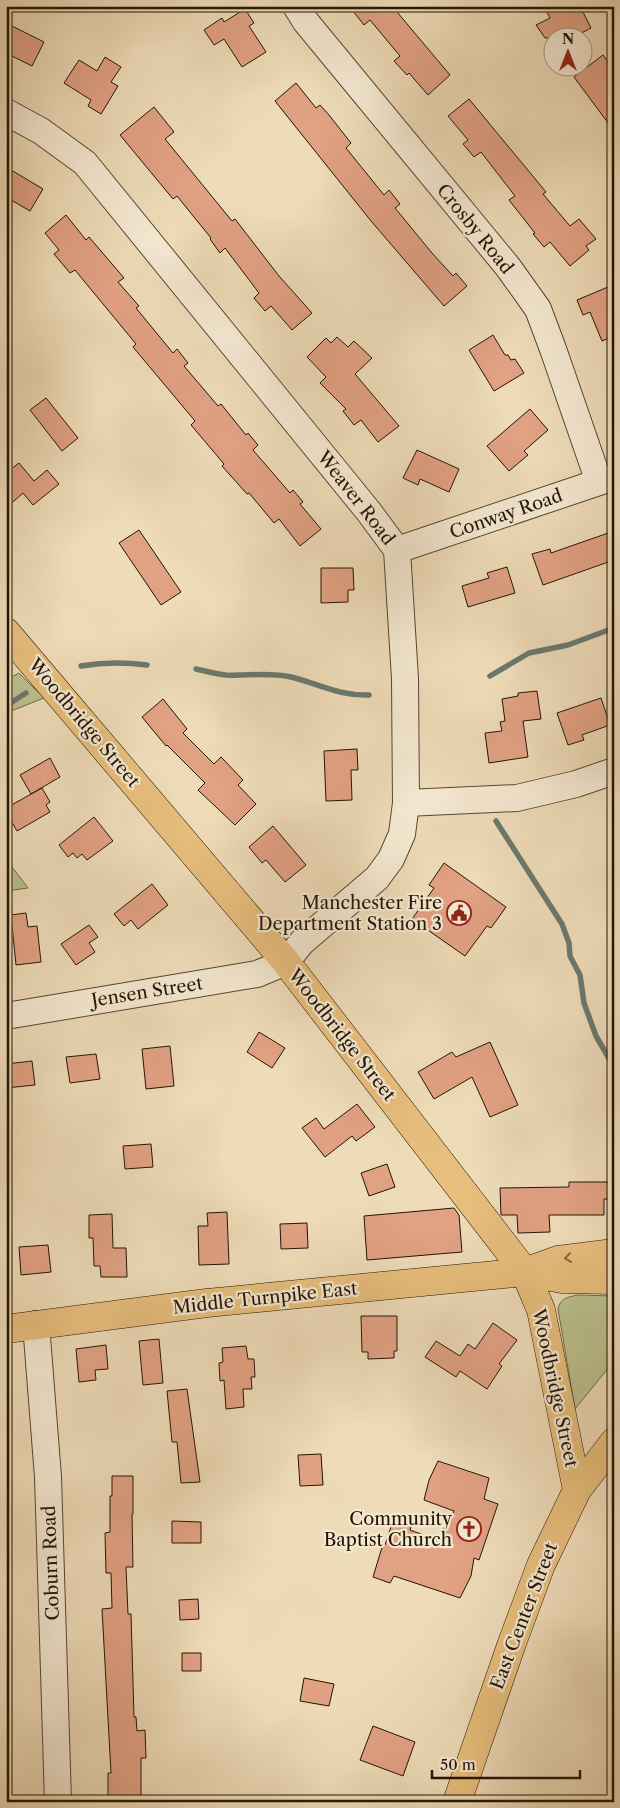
<svg xmlns="http://www.w3.org/2000/svg" width="620" height="1808" font-family="'Libre Caslon Text',serif">
<style>
.green{fill:#bbbf8d;stroke:#6f6a4a}
.lines{fill:none;stroke-linecap:round;stroke-linejoin:round}
.stream{stroke:#6a796d;stroke-width:5.5}
.building{fill:#e1a183;stroke:#231506}
.minor-casing{stroke:#564632;stroke-width:28}
.major-casing{stroke:#231506;stroke-width:29}
.minor{stroke:#f4e8d1;stroke-width:26}
.major{stroke:#e7be7c;stroke-width:28}
.oneway{stroke:#856a41}
.labels{text-anchor:middle;stroke-width:4.5;stroke-linejoin:round;paint-order:stroke}
.street-label{font-size:18px;fill:#231506;stroke:#f4e8d1}
.poi-label{font-size:18px;fill:#231506;stroke:#f4e8d1;text-anchor:end}
</style>
<rect width="100%" height="100%" fill="#eedbb8"/>
<filter id="stains"><feTurbulence type="fractalNoise" baseFrequency=".004" numOctaves="4"/><feColorMatrix values="0 0 0 0 .2 0 0 0 0 .09 0 0 0 0 .02 0 0 0 .5 -.17"/></filter>
<radialGradient id="worn" r=".72"><stop offset=".6" stop-color="#630" stop-opacity="0"/><stop offset="1" stop-color="#630" stop-opacity=".3"/></radialGradient>
<path class="green" d="M19,673L44,698L6,713V680Z
M6,859L28,888L6,891Z
M578,1295L614,1296V1361L575,1409L558,1309C560,1298 568,1297 578,1295Z"/>
<g class="lines">
<path class="stream" d="M81,666C104,662 125,662 147,665
M196,669C206,671 216,674 226,675C247,676 270,672 291,677C319,684 339,696 369,695
M490,676L529,653L568,645L614,628
M6,706L26,693
M496,821L562,924L569,943L570,956L580,975L584,1003L596,1036L614,1067"/>
</g>
<path class="building" d="M349,6H392L450,75L428,95L409,73L407,75L394,61L400,56L370,20L364,25Z
M544,6H576L579,12L582,10L591,28L572,38H545L536,25L550,18Z
M245,9L254,23L249,26L266,52L242,67L224,39L214,45L204,30L222,18L224,22Z
M6,23L44,42L32,66L6,53Z
M603,55L614,70V131L574,77Z
M105,57L121,67L111,82L118,86L101,114L88,106L91,100L64,83L79,60L97,71Z
M296,83L316,108L320,105L329,115L351,143L346,148L384,195L389,190L400,204L395,208L432,253L453,276L456,273L467,286L444,306L371,221L275,101Z
M469,99L546,192L543,194L570,226L579,219L596,239L586,246L589,250L570,266L550,242L544,247L533,234L535,233L509,200L515,196L481,152L474,157L463,144L468,140L448,116Z
M154,107L174,132L165,139L232,221L235,219L279,276L312,313L292,330L271,306L265,311L254,298L259,293L225,248L220,253L210,239L211,238L177,196L173,199L120,135Z
M6,167L43,189L30,211L6,197Z
M66,215L86,240L89,237L124,278L118,282L139,306L136,308L173,353L177,349L188,363L184,366L218,406L221,404L246,435L248,433L258,445L253,450L290,493L293,490L303,502L300,504L321,529L300,546L279,519L274,523L249,493L247,494L222,466L224,464L191,425L195,421L133,347L136,344L75,270L70,273L54,254L59,250L45,233Z
M608,287L614,302V336L602,341L590,312L583,315L577,300Z
M493,335L505,355H508L511,360L515,359L524,373L494,391L469,350Z
M337,337L348,347L354,341L372,358L355,374L399,426L378,442L361,420L354,425L343,411L346,409L320,383L326,377L307,357L326,338L331,343Z
M46,398L78,438L62,451L30,410Z
M530,409L548,430L524,451L528,455L509,471L487,446Z
M417,450L459,469L449,492L420,479L418,485L403,478Z
M19,463L34,481L47,470L59,484L33,505L23,493L6,508V473Z
M139,530L181,592L161,605L119,543Z
M614,531V560L543,585L532,554L550,549L551,553Z
M507,567L515,593L468,607L462,586L489,578L487,573Z
M321,568H353L354,590H348V602L321,603Z
M537,691L541,719L523,721L528,757L489,763L485,733L502,731L500,722L505,721L502,699L518,696V693Z
M601,698L610,725L582,735L584,740L568,745L557,713Z
M163,699L187,729L183,733L214,764L221,757L243,780L238,785L256,804L235,825L198,790L205,783L167,745L166,746L142,717Z
M357,749L358,770H351L352,800L326,801L324,751Z
M50,758L60,777L31,794L20,775Z
M42,788L50,802L46,805L50,812L17,831L6,812V808Z
M94,817L113,841L87,860L82,854L77,858L73,853L68,857L59,845Z
M273,826L306,865L285,882L266,860L262,863L249,847Z
M444,863L506,907L491,928L487,926L465,956L412,919L434,888L429,885Z
M152,884L168,905L138,929L131,920L124,926L114,914Z
M26,913L28,927L37,926L41,962L16,965L11,915Z
M89,925L98,937L89,943L95,952L76,965L61,944Z
M259,1032L285,1048L272,1068L247,1052Z
M490,1042L518,1105L490,1117L472,1077L434,1099L418,1072L452,1052L456,1057Z
M170,1046L174,1086L146,1089L142,1049Z
M96,1054L100,1079L70,1083L66,1057Z
M32,1061L35,1085L6,1088V1064Z
M357,1104L375,1127L356,1141L352,1136L325,1157L302,1128L316,1118L324,1129Z
M151,1144L153,1167L125,1169L123,1146Z
M387,1164L395,1187L369,1196L361,1173Z
M569,1182H614V1199H604V1215H549L550,1232L518,1233L517,1215H501L500,1188L569,1187Z
M454,1208L459,1215L462,1252L367,1260L364,1216Z
M227,1212L229,1264L199,1265L198,1226H208L207,1213Z
M112,1214L113,1248H126L127,1277H101L100,1266H94L93,1238H89V1215Z
M307,1223L308,1248L281,1249L280,1224Z
M48,1245L51,1272L21,1275L19,1247Z
M361,1316H397V1351H394V1358L368,1359V1352H362Z
M493,1323L517,1340L499,1364L502,1366L487,1389L460,1371L456,1377L425,1357L436,1341L460,1356L468,1344L475,1349Z
M159,1339L163,1383L143,1385L139,1341Z
M106,1345L108,1369L95,1370L96,1380L79,1382L76,1349Z
M246,1346L248,1359H254L255,1377H251L252,1389H243L244,1407L226,1409L224,1380L220,1381L219,1363L223,1362L222,1348Z
M187,1389L200,1482L181,1483L177,1442H172L167,1391Z
M321,1454L323,1485L300,1486L298,1455Z
M438,1461L489,1478L484,1499L498,1504L479,1560L474,1558L471,1576L460,1598L394,1576L390,1583L373,1577L383,1544L385,1545L393,1521L411,1527L410,1530L443,1542L454,1511L424,1500L429,1480Z
M112,1476H133V1514H132L133,1567H126L128,1614H131L134,1717H136L137,1731L145,1730L146,1758H141V1802H108V1773H111L102,1609L112,1608L111,1573H106L105,1533L110,1532V1496H112Z
M172,1521L201,1522V1543H172Z
M198,1599L199,1619L180,1620L179,1600Z
M182,1653H201V1671H182Z
M304,1678L334,1684L329,1706L300,1701Z
M373,1726L415,1742L403,1776L360,1760Z"/>
<g class="lines">
<defs>
<path id="minor" d="M296,6L306,22L508,267L538,309L553,349L599,482
M6,112L41,131L85,163L369,512L397,550L405,679L406,803L402,834L391,859L377,878L302,942L286,962L257,974L6,1016
M397,550L614,477
M406,803L517,798L576,784L614,771
M36,1324L48,1477L58,1802"/>
<path id="major" d="M6,632L286,962L525,1272L541,1310L577,1490
M525,1272L562,1279L614,1280
M6,1329L207,1303L525,1272L558,1260L614,1253
M457,1802L512,1643L541,1565L577,1490L614,1442"/>
</defs>
<use href="#minor" class="minor-casing"/>
<use href="#major" class="major-casing"/>
<use href="#minor" class="minor"/>
<use href="#major" class="major"/>
</g>
<defs><path id="oneway-chevron" d="M-2-3.5L2.5 0L-2 3.5" fill="none" stroke-width="1.6" stroke-linecap="round" stroke-linejoin="round" transform="scale(1.25)"/></defs>
<use class="oneway" href="#oneway-chevron" transform="translate(568 1258) rotate(172)"/>
<defs>
<symbol id="civic-ring" viewBox="-11 -11 22 22"><circle r="9.5" fill="#f4e8d1" stroke="#8f2418" stroke-width="1.5"/><path d="M-.6-6.5H3V-4.5H.6V-3L4-1V1h2V6H-6V1h2V-1L-.6-3ZM-1.2 2.5V6h2.4V2.5Z" fill="#8f2418"/></symbol>
<symbol id="church-ring" viewBox="-11 -11 22 22"><circle r="9.5" fill="#f4e8d1" stroke="#8f2418" stroke-width="1.5"/><path d="M-1.2-6h2.4v3.5h3.3v2.4h-3.3V6h-2.4V-.1h-3.3v-2.4h3.3Z" fill="#8f2418"/></symbol>
</defs>
<g fill-rule="evenodd">
<use href="#civic-ring" x="445" y="899" width="28" height="28"/>
<use href="#church-ring" x="455" y="1515" width="28" height="28"/>
</g>
<g class="labels">
<g class="street-label">
<text transform="translate(475 229) rotate(51)" y="6">Crosby Road</text>
<text transform="translate(356 498) rotate(52)" y="6">Weaver Road</text>
<text transform="translate(506 514) rotate(-19)" y="6">Conway Road</text>
<text transform="translate(84 723) rotate(50)" y="6">Woodbridge Street</text>
<text transform="translate(147 992) rotate(-9)" y="6">Jensen Street</text>
<text transform="translate(342 1035) rotate(52)" y="6">Woodbridge Street</text>
<text transform="translate(265 1298) rotate(-6)" y="6">Middle Turnpike East</text>
<text transform="translate(555 1388) rotate(78)" y="6">Woodbridge Street</text>
<text transform="translate(51 1563) rotate(-92)" y="6">Coburn Road</text>
<text transform="translate(524 1616) rotate(-69)" y="6">East Center Street</text>
</g>
<g class="poi-label">
<text x="442" y="909">Manchester Fire<tspan x="442" dy="21">Department Station 3</tspan></text>
<text x="452" y="1525">Community<tspan x="452" dy="21">Baptist Church</tspan></text>
</g>
</g>
<rect width="620" height="1808" fill="none" stroke="#eedbb8" stroke-width="25"/>
<rect x="8" y="8" width="605" height="1793" fill="none" stroke="#231506" stroke-width="2.5"/>
<rect x="12" y="12" width="595" height="1783" fill="none" stroke="#231506"/>
<g transform="translate(568 52)"><circle r="24" fill="#f4e8d1" stroke="#a09480"/>
<path d="M0-4L9 19L0 12L-9 19Z" fill="#8f2418"/>
<text y="-8" font-size="14" font-weight="bold" text-anchor="middle" fill="#231506">N</text>
</g>
<path d="M432 1770v8h148v-8" fill="none" stroke="#231506" stroke-width="2.5"/>
<text x="440" y="1770" font-size="15" fill="#231506" stroke="#f4e8d1" stroke-width="4" paint-order="stroke">50 m</text>
<rect width="100%" height="100%" filter="url(#stains)"/>
<rect width="100%" height="100%" fill="url(#worn)"/>
</svg>
